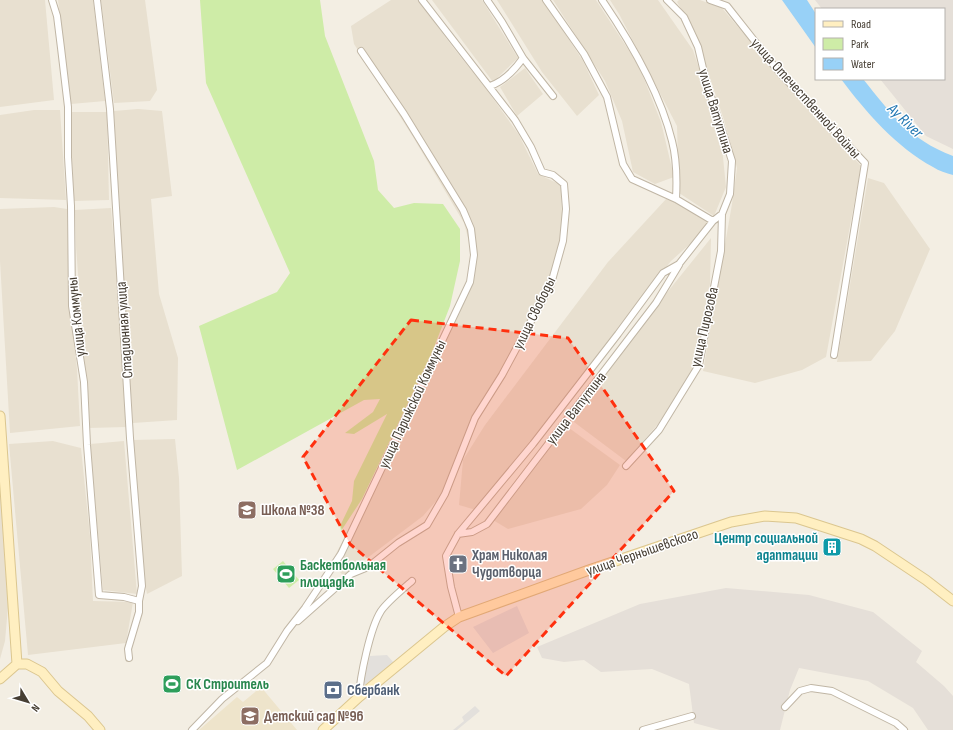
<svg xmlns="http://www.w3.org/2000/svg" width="953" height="730" font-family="'Sofia Sans Condensed',sans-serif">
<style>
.residential{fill:#e8e0d0}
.industrial{fill:#e5dfd8}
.education{fill:#eee4cb}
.green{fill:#ceeca7}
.parking{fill:#e3e0dc}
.water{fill:#98d1f7}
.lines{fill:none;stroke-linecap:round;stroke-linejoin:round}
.minor-casing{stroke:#c0b6a5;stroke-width:8}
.secondary-casing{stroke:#dbc68f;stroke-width:11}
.minor{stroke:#fff;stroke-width:6}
.secondary{stroke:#ffefc1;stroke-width:9}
.marked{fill:#ff300e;fill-opacity:0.2;stroke:#ff300e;stroke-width:3;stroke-dasharray:8 5;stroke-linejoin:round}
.labels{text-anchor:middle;stroke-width:3;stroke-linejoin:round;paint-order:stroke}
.street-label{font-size:15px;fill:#463e33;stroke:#fff}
.education-label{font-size:15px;font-weight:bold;fill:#785e54;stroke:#fff;text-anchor:start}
.culture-label{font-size:15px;font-weight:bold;fill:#0d838f;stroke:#fff;text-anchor:end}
.worship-label{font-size:15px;font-weight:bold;fill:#5b616d;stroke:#fff;text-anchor:start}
.leisure-label{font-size:15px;font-weight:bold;fill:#27864d;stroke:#fff;text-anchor:start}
.service-label{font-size:15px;font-weight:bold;fill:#4e5e75;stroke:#fff;text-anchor:start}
.water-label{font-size:16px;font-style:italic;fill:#2177b2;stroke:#fff}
</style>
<rect width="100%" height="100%" fill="#f3eee3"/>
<path class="residential" d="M0,0H45L54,100L0,107Z
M58,0H93L105,101L71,104Z
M101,0H145L157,90L150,101L114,103Z
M391,0H418L452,46L487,90L519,135L538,174L561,185L562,218L560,245L554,266L532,315L499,375L473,417L444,492L423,516L362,562L346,578L331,563L370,489L467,281L472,253L464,223L413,137L354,44L351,26Z
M432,0H482L518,58L493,82Z
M497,0H543L583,61L599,95L577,116L542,72Z
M553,0H596L639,66L661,122L674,177L655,184L633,172L622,121L605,81Z
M610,0H658L693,50L721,137L726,187L714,216L679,193L677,126L619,14Z
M679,0H700L722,8L796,95L861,166L826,357L802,370L755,383L703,371L732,204L737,168L724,120L694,30L677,2Z
M525,68L543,94L517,116L500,87Z
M138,109L162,111L172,196L151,199L159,294L178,358L177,420L133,423L121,250L114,111Z
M34,110H60L66,200L0,198V115Z
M72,112H107L109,200L74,201L71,137Z
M868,178L884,183L930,249L895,331L871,361L837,362Z
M667,198L710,222L699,236L671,261L546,423L476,510L459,505L463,460L485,425L608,262Z
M54,207L67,209L69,295L77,369L80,426L10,433L0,261V209Z
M111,208L123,354L126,427L89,428L76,246L75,210Z
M711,238L710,284L693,371L658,424L626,461L570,419L661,300Z
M565,425L620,465L607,485L581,509L508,529L493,520Z
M175,439L179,478L182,576L147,594L144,579L133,440Z
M53,441L81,448L90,536L93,601L133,602L126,643L28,655L9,444Z
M124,441L137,594L103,590L90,444Z
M0,487L8,607L5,641L0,659Z"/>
<path class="industrial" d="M815,0H953V149L926,136L880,79H944V9H822Z
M726,588L809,595L873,612L922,651L916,662L944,686L953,696V730H928L913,708L868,681L799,668L790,690L780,730H720L694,723L689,684L652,669L601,672L584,660L564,662L542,658L537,647L640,604Z"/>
<path class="education" d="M261,687L297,730H199L237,697L243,702Z"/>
<path class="green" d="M200,0H320L325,36L374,161L378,190L394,208L414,203L443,204L460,229V261L450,306L431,355L362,499L341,531L340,526L352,501L354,481L387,414L354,434L345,433L373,412L380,399L364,400L237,470L199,326L277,292L290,273L206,83Z
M283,561L299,580L289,588L273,569Z"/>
<path class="parking" d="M517,606L529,633L493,653L473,627Z
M387,655L394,663L366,687L363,683L370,656Z
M475,706L480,711L457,730H453L464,721L462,717Z"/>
<path class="water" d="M782,0H807L816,14V48Z
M841,79H863C892,115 909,139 953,156V175C946,173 939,171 933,167C897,148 865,111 841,79Z"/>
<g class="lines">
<defs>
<path id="minor" d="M52,0L57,16L61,48L68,107V157L71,206L72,306L84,382L87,445L99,595L124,597L139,601
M97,0L110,109L130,438L142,586L139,601V612L128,649L129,658
M487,0L502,22L523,58L553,96
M546,0L584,54L607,97L623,164L632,179L676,199
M602,0C630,41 660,92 672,141C677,160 677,180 676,199L713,221
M710,0L727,6L779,72L865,163L834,355
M490,86C504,81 514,71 523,58
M626,466L659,430L699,365L721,251L722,214
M458,534L472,532L487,524L656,303L679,265
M459,617L451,587L446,556L458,534L533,444L618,334L663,273L679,264L713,221L722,214L730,194L732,161L706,81L698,47L684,17L667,0
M298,621L351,574L368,567L398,543L427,525L445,494L475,418L502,375L551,284L563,241L566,209L564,184L553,175L542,172L531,147L515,120L422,0
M359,697C360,677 370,628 381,611C388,601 402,590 412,581
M785,707L800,691L811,688L832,691L896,723L904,730
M192,730L222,699L267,663L287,631L305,608L341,554L470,282L474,255L471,229L463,210L404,114L361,51
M643,730L692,716"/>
<path id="secondary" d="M0,416L17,664
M17,664H27L42,672L58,691L88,716L100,730
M0,679L17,664
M323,730L359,697L444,627L459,617L589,570L731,522L765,516L796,518L861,539L875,546L926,580L953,601"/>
</defs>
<use href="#minor" class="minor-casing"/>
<use href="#secondary" class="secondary-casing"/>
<use href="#minor" class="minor"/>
<use href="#secondary" class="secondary"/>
</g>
<path class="marked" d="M411,320L568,338L674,491L506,676L350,544L303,457Z"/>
<defs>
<symbol id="school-square" viewBox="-11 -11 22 22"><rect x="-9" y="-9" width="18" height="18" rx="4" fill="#8d6e63" stroke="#fff"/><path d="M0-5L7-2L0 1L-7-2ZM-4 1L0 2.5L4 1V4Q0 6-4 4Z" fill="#fff"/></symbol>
<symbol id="building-square" viewBox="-11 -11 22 22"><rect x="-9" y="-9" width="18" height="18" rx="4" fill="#0f9aa8" stroke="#fff"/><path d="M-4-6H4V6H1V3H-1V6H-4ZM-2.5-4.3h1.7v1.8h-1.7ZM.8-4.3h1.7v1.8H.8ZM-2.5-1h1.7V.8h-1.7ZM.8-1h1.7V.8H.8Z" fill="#fff"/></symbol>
<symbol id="church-square" viewBox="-11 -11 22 22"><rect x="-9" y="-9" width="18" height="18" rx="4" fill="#6b7280" stroke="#fff"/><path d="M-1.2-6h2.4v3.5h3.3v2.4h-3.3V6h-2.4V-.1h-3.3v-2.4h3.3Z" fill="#fff"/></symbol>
<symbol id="stadium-square" viewBox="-11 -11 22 22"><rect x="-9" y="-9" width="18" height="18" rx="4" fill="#2e9e5b" stroke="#fff"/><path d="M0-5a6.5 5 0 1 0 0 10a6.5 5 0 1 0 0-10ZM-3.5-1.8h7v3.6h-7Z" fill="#fff"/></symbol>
<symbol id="bank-square" viewBox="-11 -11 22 22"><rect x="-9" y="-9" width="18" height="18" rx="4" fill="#5c6f8a" stroke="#fff"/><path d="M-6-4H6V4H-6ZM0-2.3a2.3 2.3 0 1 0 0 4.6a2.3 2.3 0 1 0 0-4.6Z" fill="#fff"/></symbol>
</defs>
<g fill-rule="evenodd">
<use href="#school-square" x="236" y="499" width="22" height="22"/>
<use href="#building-square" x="821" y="536" width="22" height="22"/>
<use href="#church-square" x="447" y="553" width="22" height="22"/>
<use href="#stadium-square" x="275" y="563" width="22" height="22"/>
<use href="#stadium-square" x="161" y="673" width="22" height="22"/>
<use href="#bank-square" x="322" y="679" width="22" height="22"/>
<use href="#school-square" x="239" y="705" width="22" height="22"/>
</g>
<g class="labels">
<g class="street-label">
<text transform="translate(806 98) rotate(48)" y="5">улица Отечественной Войны</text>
<text transform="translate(716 111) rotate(73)" y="5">улица Ватутина</text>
<text transform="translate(534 313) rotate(-64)" y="5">улица Свободы</text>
<text transform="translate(76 317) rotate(-96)" y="5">улица Коммуны</text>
<text transform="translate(704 327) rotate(-77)" y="5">улица Пирогова</text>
<text transform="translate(124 330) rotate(-94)" y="5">Стадионная улица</text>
<text transform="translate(412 404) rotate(-65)" y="5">улица Парижской Коммуны</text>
<text transform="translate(576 408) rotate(-52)" y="5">улица Ватутина</text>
<text transform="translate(642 552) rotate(-19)" y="5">улица Чернышевского</text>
</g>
<g class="education-label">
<text x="261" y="515">Школа №38</text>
<text x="264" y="721">Детский сад №96</text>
</g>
<g class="culture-label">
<text x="818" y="543">Центр социальной<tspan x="818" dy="17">адаптации</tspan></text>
</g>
<g class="worship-label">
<text x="472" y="560">Храм Николая<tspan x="472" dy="17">Чудотворца</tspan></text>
</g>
<g class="leisure-label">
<text x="300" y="570">Баскетбольная<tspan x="300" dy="17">площадка</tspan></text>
<text x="186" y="689">СК Строитель</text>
</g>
<g class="service-label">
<text x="347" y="695">Сбербанк</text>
</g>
<g class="water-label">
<text transform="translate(906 120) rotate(44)" y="6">Ay River</text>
</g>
</g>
<rect x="815" y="8" width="130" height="72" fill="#ffffff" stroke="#b5b2ad"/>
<rect x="823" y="21" width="20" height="6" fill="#ffefc1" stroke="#b5b2ad"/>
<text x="851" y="28" font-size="12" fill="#463e33">Road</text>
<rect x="823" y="38" width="20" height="12" fill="#ceeca7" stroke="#b5b2ad"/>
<text x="851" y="48" font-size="12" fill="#463e33">Park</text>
<rect x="823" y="58" width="20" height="12" fill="#98d1f7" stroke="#b5b2ad"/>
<text x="851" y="68" font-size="12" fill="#463e33">Water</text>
<g transform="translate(28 702) rotate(128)" stroke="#ffffff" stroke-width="3" paint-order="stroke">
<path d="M0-3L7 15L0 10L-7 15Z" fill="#463e33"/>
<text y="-6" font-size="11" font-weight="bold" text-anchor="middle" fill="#463e33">N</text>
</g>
</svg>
